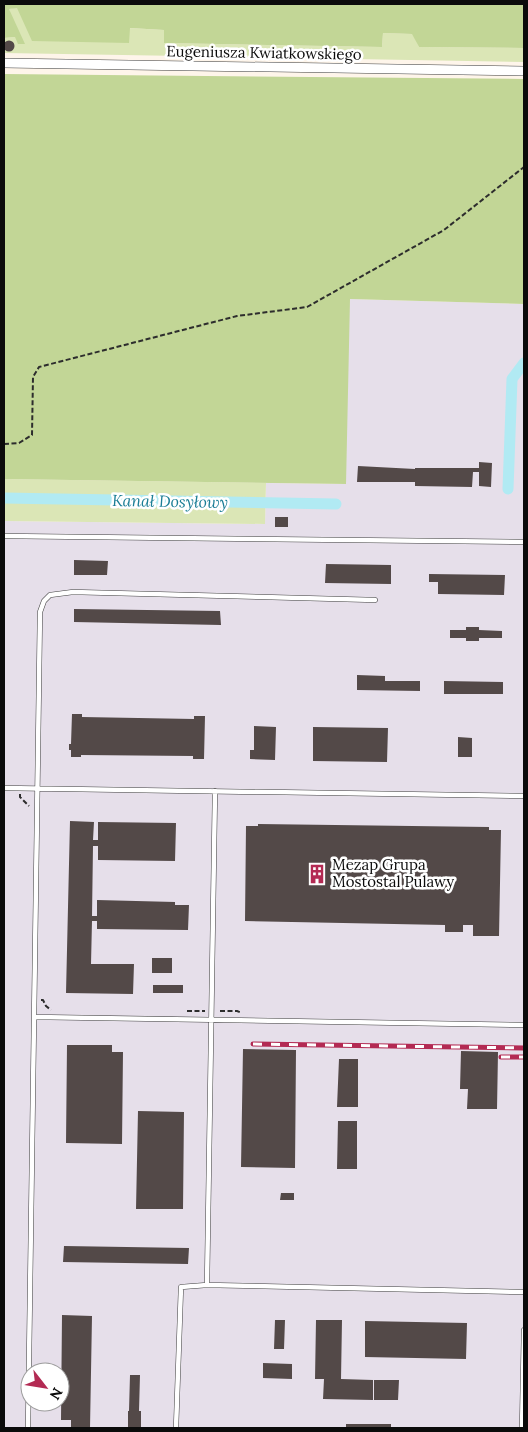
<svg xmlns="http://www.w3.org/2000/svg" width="528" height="1432" font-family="Lora,serif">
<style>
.industrial{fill:#e6dfea;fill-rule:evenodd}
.green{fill:#dbe6b6}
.forest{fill:#c2d696}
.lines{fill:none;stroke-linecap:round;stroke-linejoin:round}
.canal{stroke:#b1eaf3;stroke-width:11}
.building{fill:#534948}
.service-casing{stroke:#3e3e3e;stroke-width:5.5}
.minor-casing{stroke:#3e3e3e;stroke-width:10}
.path{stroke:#2d2d2d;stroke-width:2;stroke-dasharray:5 2.5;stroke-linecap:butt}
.service{stroke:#fff;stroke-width:4.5}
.minor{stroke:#fff;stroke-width:9}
.rail-casing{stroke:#b32a53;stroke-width:5}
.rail{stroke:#fff;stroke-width:3;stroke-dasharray:9;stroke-linecap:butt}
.labels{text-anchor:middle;stroke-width:5;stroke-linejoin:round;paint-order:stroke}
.street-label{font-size:15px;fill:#0b0b0b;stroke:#fff}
.poi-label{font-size:15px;fill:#0b0b0b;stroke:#fff;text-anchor:start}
.water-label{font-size:16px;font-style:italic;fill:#1b7e96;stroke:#fff}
</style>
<rect width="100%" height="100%" fill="#fef5ea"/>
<path class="industrial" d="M349,299L524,304V1428H4V521L265,524L266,483L345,484ZM30,1372H60V1402H30Z"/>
<path class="green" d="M17,7L128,43L129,28L164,30L165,43L382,47L383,33L413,34L419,47L524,48V62L4,53V38L15,37L9,9Z
M4,479L266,483L265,524L4,521Z"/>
<path class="forest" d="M4,4H524V48L419,47L412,34L383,33L382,47L164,43V30L130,28L129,43L32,41L17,8L9,9L25,44H18L15,37L4,38Z
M4,74L524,79V304L350,299L346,484L4,479Z"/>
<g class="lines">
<path class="canal" d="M508,489L512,379L524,363
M4,498L336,504"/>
</g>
<path class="building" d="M3.5 46a5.5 5.5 0 1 1 11 0a5.5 5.5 0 1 1-11 0Z
M479,462L492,463L491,487L479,486V472H473L472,487L415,486V482H357L358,466L415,469V468H479Z
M275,517H288V527H275Z
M74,560L108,561L107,575H74Z
M326,564L391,565V584L325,583Z
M429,574L505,575L504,595L438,594V582H429Z
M74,609L220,611L221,625L74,622Z
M466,627H479V630L502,631V638H479V641H466V638H450V630H466Z
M357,675L385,676V681H420V691L357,690Z
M444,681L503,682V694H444Z
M72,714H82V717L194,719V716H205L204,759H193V756L81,755V757H71V750H69V744H71Z
M254,726L276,727L275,760L250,759V750H254Z
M313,727L388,728L387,762L313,761Z
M458,737L472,738V757H458Z
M70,821L94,822L93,840H98V822L176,823L175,861L98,860V846H93L92,916H97V900L175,902V905H189L188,930L97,929V921H92L91,964H134L133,994L66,993Z
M258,824L489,827V830H501L499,936H473V925H463V932H445V925L245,921L246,826H258Z
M152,958H172V973H152Z
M153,985H183V993H153Z
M67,1045H112V1052H123L122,1144L66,1143Z
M243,1049L296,1050L295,1168L241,1167Z
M461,1051L498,1052L497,1109H467L468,1089H460Z
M339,1059H358V1107H337Z
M138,1111L184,1112L183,1209H136Z
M338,1121H357V1169H337Z
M281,1193H294V1200H280Z
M64,1246L189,1248L188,1264L63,1262Z
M62,1315L92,1316L90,1428H71V1420H61Z
M275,1320H285L284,1349H274Z
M316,1320H342L341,1379L373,1380V1400L323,1399L324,1379H315Z
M365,1321L467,1323L466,1359L365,1357Z
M263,1363L292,1364V1379L263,1378Z
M130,1375H140L139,1411H141V1428H128V1411H129Z
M374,1380H399L398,1400H374Z
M346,1424H391V1428H346Z"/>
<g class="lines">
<defs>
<path id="service" d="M4,536L524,542
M4,788L524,796
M35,1017L524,1025
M207,1285L215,791
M28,1428L40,612L44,601L50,595L73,592L375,600
M176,1428L181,1287L207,1285L524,1292
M522,1428L524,1330"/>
<path id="minor" d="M4,63L524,71"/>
</defs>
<use href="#service" class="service-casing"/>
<use href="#minor" class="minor-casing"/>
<path class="path" d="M4,444L19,443L32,435L33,377L39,367L237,316L307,307L444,230L524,167
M20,794V797L29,806
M41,1000H43L46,1006L51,1010
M187,1011H205
M220,1011H237L242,1013"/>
<use href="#service" class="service"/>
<use href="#minor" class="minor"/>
<defs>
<path id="rail" d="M253,1044L524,1048
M501,1057H524"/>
</defs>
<use href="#rail" class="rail-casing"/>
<use href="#rail" class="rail"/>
</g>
<defs>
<symbol id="building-bare" viewBox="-9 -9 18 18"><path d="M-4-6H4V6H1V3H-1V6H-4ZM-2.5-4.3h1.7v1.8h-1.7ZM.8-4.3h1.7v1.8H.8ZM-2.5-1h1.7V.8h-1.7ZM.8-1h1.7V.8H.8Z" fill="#b32a53" stroke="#fff" stroke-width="2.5" paint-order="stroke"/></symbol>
</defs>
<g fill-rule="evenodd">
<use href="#building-bare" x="303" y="860" width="28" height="28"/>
</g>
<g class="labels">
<g class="street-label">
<text transform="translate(264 53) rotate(1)" y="5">Eugeniusza Kwiatkowskiego</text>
</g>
<g class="poi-label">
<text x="332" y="870">Mezap Grupa<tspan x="332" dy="17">Mostostal Pulawy</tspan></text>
</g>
<g class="water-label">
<text transform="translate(170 501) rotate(1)" y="6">Kanał Dosyłowy</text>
</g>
</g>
<rect width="528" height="1432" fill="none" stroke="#0b0b0b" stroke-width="10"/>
<g transform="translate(45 1387) rotate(121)"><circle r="24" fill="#ffffff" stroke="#9d9d9d"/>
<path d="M0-4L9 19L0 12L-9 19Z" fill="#b32a53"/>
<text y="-8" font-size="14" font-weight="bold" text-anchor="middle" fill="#0b0b0b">N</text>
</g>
</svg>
